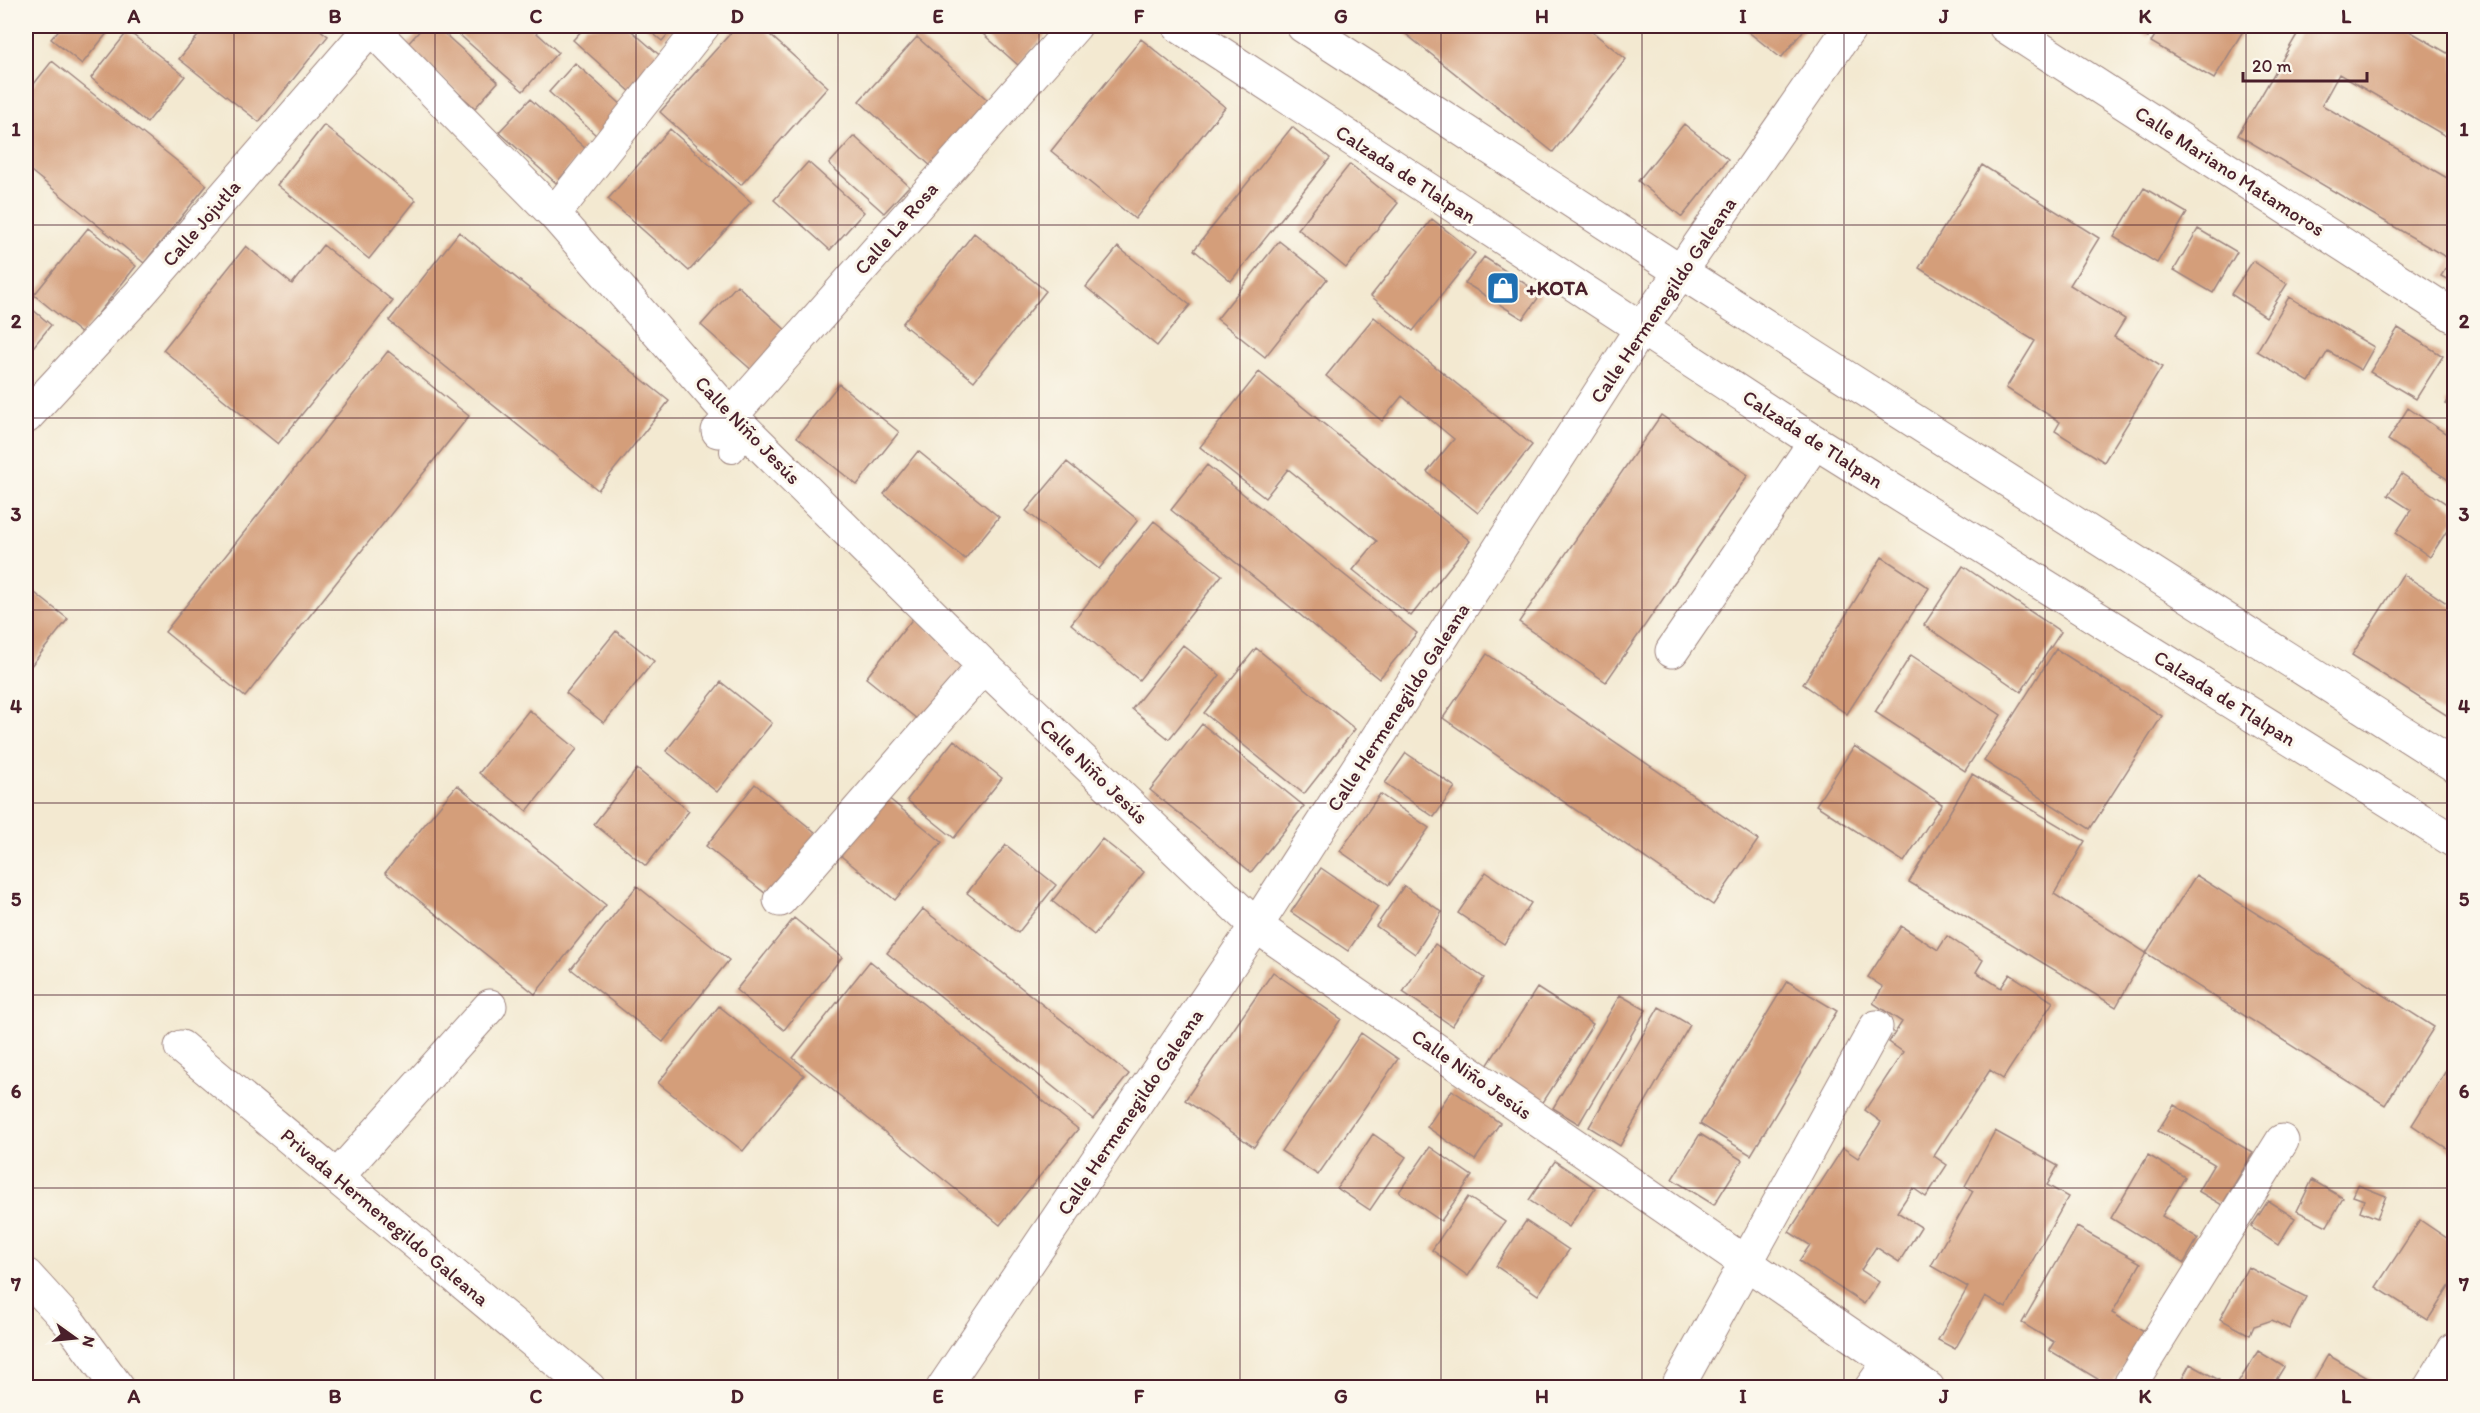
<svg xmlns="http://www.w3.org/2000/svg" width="2480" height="1413" font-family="Itim,sans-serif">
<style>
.building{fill:#d49e7a}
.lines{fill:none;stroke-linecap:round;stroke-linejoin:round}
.lane-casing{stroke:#9e847e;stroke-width:26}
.street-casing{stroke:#9e847e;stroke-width:35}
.secondary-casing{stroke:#9e847e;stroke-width:35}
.lane{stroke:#fff;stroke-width:24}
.street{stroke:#fff;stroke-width:33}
.secondary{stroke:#fff;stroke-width:33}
.grid{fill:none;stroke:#4a1f2b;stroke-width:1.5;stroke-opacity:0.55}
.labels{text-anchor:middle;stroke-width:6;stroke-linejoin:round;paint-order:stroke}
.street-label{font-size:20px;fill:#4a1f2b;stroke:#fbf7ec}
.poi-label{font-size:20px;font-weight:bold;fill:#4a1f2b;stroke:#fbf7ec;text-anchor:start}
.neatline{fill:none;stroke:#4a1f2b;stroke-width:2}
.grid-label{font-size:20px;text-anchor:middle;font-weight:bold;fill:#4a1f2b}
</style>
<rect width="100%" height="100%" fill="#fbf7ec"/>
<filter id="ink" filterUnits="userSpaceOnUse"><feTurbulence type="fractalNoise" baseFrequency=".0167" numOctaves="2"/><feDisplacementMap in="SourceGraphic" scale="12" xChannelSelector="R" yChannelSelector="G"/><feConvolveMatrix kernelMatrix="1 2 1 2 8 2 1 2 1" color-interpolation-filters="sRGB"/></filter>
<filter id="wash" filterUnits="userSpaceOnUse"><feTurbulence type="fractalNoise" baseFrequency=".008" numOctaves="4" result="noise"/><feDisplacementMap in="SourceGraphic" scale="24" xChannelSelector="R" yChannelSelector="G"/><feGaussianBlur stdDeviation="1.35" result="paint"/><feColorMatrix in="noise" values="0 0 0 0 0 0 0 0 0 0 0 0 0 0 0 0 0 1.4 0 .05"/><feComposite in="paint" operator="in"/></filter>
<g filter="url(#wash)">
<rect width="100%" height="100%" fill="#f3e9d1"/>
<g id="blocks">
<path class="building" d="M62,26H113L82,64L51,39Z
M206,26H315L328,36L259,122L179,59Z
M424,26H436L498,82L475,108L406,46Z
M454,26H529L558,52L523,91L452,28Z
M586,26H626L664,59L633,94L573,40Z
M644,26H675L662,41Z
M737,26H760L828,87L741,185L660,112Z
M789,26H807L799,34Z
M974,26H1054L1018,65Z
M1396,26H1585L1626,59L1553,152Z
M1741,26H1807L1781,58Z
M2128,26H2155L2148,38Z
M2161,26H2246L2214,79L2151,42Z
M2302,26H2401L2454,57V141L2339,74L2322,105L2454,182V283L2441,276L2451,260L2238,135Z
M128,31L185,76L147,123L91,78Z
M917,37L991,103L933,168L859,101Z
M1141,39L1225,107L1135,219L1051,151Z
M52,61L207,185L144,263L26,167V94Z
M575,63L623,106L597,136L549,92Z
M530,99L586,149L556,183L499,132Z
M1684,124L1728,159L1682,217L1638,181Z
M324,125L416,200L369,259L277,185Z
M1292,127L1330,158L1231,281L1194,250Z
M670,129L751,202L689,271L608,199Z
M854,136L909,186L884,213L829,164Z
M808,162L864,212L830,250L774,200Z
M1350,164L1398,203L1346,268L1298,229Z
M1982,165L2099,238L2070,285L2125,319L2114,337L2162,367L2104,462L2055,431L2060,422L2006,388L2035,341L1919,268Z
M2144,188L2187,213L2157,263L2114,237Z
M1432,219L1475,253L1413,331L1371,296Z
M88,228L136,266L82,334L34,295Z
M2198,229L2237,252L2213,293L2174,270Z
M459,232L669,401L598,490L389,321Z
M974,233L1046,291L974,381L902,324Z
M1279,241L1327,279L1265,357L1217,319Z
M323,245L393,301L278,444L163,350L246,246L292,284Z
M1118,247L1190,305L1157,346L1086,287Z
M1484,257L1541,294L1523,319L1465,283Z
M2253,261L2287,284L2266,317L2231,294Z
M737,285L790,334L755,373L701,325Z
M2289,297L2374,347L2361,370L2328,351L2309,382L2257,351Z
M26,304L51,325L26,356Z
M1374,317L1532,445L1478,513L1427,472L1454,439L1402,396L1382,421L1326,376Z
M2398,328L2443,356L2416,399L2370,372Z
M388,351L469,416L245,697L165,632Z
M1259,372L1470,541L1411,616L1353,570L1377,541L1288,469L1265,498L1200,447Z
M839,384L899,432L857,485L797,437Z
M2454,390V409L2446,404Z
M2408,408L2454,439L2453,483L2388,440Z
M1661,415L1748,475L1606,682L1519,622Z
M918,451L999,517L965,559L884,494Z
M1067,462L1138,520L1099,569L1026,511Z
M1207,465L1417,633L1379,679L1171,510Z
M2402,474L2454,509V520L2430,557L2396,533L2411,510L2388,495Z
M1154,521L1222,575L1139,680L1071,624Z
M1882,557L1929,588L1847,714L1803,684Z
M1963,566L2061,632L2021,692L1924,625Z
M2403,574L2454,608V720L2352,655Z
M26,586L68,619L26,672Z
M914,617L976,667L927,727L866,678Z
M616,631L654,661L604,723L566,693Z
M1183,645L1220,675L1169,739L1132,709Z
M1256,648L1355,729L1304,794L1204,713Z
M2056,649L2162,716L2090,829L1984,761Z
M1487,654L1758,840L1713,905L1443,718Z
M1911,655L2001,715L1965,771L1875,712Z
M721,682L772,723L717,792L666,751Z
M529,710L577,749L527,811L479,773Z
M1202,724L1304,806L1251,872L1150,790Z
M954,740L1002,778L954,838L907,800Z
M1854,746L1942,804L1904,862L1816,805Z
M1406,753L1455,787L1434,817L1385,783Z
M637,769L689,811L646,866L594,824Z
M1972,774L2085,841L2054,894L2146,953L2196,875L2434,1027L2385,1105L2146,953L2116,1007L1909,882Z
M755,784L820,836L771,898L706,846Z
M457,785L606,905L535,994L385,873Z
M1380,794L1429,828L1389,885L1340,851Z
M887,797L942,842L895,900L841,856Z
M1102,839L1144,872L1094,935L1052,901Z
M1006,845L1056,885L1018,933L967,893Z
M1321,868L1378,907L1348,951L1291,912Z
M1486,872L1531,903L1504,944L1458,913Z
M637,886L729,960L663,1042L571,969Z
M1404,886L1442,912L1415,954L1376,926Z
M923,909L1129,1074L1093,1119L887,953Z
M794,918L842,957L784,1030L736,990Z
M1901,926L1938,950L1947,936L1983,960L1976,972L2001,988L2010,974L2053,1002L2003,1079L1990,1070L1934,1156L1947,1165L1926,1197L1913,1188L1897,1212L1921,1227L1899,1262L1876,1247L1861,1270L1879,1282L1864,1304L1799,1261L1810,1245L1789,1232L1843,1148L1858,1158L1881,1122L1865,1110L1903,1052L1889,1042L1902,1022L1873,1003L1883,987L1868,977Z
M1435,944L1484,978L1452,1026L1403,992Z
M870,961L1078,1129L1000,1225L793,1058Z
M1273,972L1341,1019L1254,1147L1185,1100Z
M1787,981L1837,1011L1751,1155L1700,1124Z
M1537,988L1593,1024L1542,1104L1487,1066Z
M1620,995L1646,1010L1579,1124L1553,1108Z
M719,1006L804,1075L743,1151L658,1083Z
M1659,1007L1690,1025L1620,1146L1589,1127Z
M1361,1033L1398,1059L1318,1175L1281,1151Z
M2454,1058V1153L2412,1125Z
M1452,1090L1500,1123L1475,1160L1427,1127Z
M2174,1105L2253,1153L2222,1205L2198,1191L2214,1164L2158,1131Z
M1995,1131L2058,1166L2047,1185L2068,1197L2006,1308L1985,1296L1955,1349L1938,1340L1968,1287L1931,1266L1973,1191L1965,1186Z
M1373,1134L1406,1157L1370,1210L1337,1188Z
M1700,1134L1742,1160L1714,1205L1672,1179Z
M1430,1147L1472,1176L1441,1221L1399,1192Z
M2148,1155L2185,1177L2162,1216L2198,1238L2184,1263L2111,1218Z
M1555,1161L1595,1188L1569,1227L1529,1200Z
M2312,1180L2343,1198L2327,1226L2297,1211Z
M2358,1185L2386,1196L2377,1218L2360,1211L2364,1200L2353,1196Z
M1468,1197L1505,1222L1468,1276L1432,1250Z
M2268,1201L2295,1218L2278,1245L2251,1227Z
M2420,1220L2454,1243V1279L2428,1320L2376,1287Z
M1526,1221L1569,1250L1538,1295L1496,1266Z
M2077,1227L2141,1263L2112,1313L2144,1332L2111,1387L2049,1350L2054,1342L2022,1323Z
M2248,1267L2306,1297L2289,1329L2272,1320L2254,1326L2250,1335L2220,1319Z
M2258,1351L2284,1367L2271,1388H2235Z
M2328,1355L2373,1381L2369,1388H2309Z
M2190,1364L2219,1380L2214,1388H2177Z"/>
</g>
</g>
<g filter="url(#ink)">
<use href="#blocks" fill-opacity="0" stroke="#9e847e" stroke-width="1.5"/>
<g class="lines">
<defs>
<path id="lane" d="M732,451L748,433"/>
<path id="street" d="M369,26L554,214L731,416L984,666L1256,926L1928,1388
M2005,26L2454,316
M554,214L703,26
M26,417L137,297L372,26
M718,431L1075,26
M1672,651L1815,442
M780,900L984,666
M181,1047L589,1388
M337,1177L490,1006
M1677,1388L1876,1027
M1871,1388L1890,1361
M2128,1388L2282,1141
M2430,1388L2454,1349"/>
<path id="secondary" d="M1179,26L1815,442L2454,841
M1303,26L1681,272L2454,765
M26,1275L69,1322L118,1388
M943,1388L1256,926L1641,329L1851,26"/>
</defs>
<use href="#lane" class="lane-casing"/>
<use href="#street" class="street-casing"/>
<use href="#secondary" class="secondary-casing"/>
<use href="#lane" class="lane"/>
<use href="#street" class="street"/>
<use href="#secondary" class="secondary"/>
</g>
</g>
<path class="grid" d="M234,26V1388M435,26V1388M636,26V1388M838,26V1388M1039,26V1388M1240,26V1388M1441,26V1388M1642,26V1388M1844,26V1388M2045,26V1388M2246,26V1388M26,225H2454M26,418H2454M26,610H2454M26,803H2454M26,995H2454M26,1188H2454"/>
<defs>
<symbol id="shop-square" viewBox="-11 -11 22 22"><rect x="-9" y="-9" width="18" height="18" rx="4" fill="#1f6fb2" stroke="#fbf7ec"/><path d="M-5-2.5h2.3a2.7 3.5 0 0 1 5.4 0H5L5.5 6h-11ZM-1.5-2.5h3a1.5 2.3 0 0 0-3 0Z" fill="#fff"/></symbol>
</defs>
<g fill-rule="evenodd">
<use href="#shop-square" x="1484" y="269" width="38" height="38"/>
</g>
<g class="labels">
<g class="street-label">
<text transform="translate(2230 171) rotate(33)" y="7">Calle Mariano Matamoros</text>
<text transform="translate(1406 174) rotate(33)" y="7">Calzada de Tlalpan</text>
<text transform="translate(201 223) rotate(-49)" y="7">Calle Jojutla</text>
<text transform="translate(896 228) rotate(-49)" y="7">Calle La Rosa</text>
<text transform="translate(1663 300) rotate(-56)" y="7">Calle Hermenegildo Galeana</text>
<text transform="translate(748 430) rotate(46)" y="7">Calle Niño Jesús</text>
<text transform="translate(1813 439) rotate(33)" y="7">Calzada de Tlalpan</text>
<text transform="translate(2225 698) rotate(32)" y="7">Calzada de Tlalpan</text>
<text transform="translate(1398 707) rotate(-57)" y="7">Calle Hermenegildo Galeana</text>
<text transform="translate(1094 771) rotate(44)" y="7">Calle Niño Jesús</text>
<text transform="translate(1472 1074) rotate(35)" y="7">Calle Niño Jesús</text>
<text transform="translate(1130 1112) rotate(-56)" y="7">Calle Hermenegildo Galeana</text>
<text transform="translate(385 1217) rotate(40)" y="7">Privada Hermenegildo Galeana</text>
</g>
<g class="poi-label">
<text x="1526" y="295">+KOTA</text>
</g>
</g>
<rect width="2480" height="1413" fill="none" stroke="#fbf7ec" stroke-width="66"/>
<g transform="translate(75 1338) rotate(105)" stroke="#fbf7ec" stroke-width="4.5" paint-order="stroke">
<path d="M0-4.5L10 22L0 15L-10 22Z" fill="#4a1f2b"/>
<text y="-9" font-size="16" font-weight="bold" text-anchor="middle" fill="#4a1f2b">N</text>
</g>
<path d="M2243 72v9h124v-9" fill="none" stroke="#4a1f2b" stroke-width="3"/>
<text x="2252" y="72" font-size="18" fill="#4a1f2b" stroke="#fbf7ec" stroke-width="4.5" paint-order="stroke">20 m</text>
<rect x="33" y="33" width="2414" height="1347" class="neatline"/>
<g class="grid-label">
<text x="134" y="23">A</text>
<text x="335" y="23">B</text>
<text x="536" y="23">C</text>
<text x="737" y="23">D</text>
<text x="938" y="23">E</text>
<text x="1139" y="23">F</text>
<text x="1341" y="23">G</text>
<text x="1542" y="23">H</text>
<text x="1743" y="23">I</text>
<text x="1944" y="23">J</text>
<text x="2145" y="23">K</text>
<text x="2346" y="23">L</text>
<text x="16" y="136">1</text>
<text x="2464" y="136">1</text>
<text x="16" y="328">2</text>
<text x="2464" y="328">2</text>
<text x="16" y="521">3</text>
<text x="2464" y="521">3</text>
<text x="16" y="713">4</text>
<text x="2464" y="713">4</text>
<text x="16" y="906">5</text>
<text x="2464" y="906">5</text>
<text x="16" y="1098">6</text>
<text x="2464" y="1098">6</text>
<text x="16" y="1291">7</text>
<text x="2464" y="1291">7</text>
<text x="134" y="1403">A</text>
<text x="335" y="1403">B</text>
<text x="536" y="1403">C</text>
<text x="737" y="1403">D</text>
<text x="938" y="1403">E</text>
<text x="1139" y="1403">F</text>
<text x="1341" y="1403">G</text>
<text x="1542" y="1403">H</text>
<text x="1743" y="1403">I</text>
<text x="1944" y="1403">J</text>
<text x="2145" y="1403">K</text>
<text x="2346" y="1403">L</text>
</g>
</svg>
